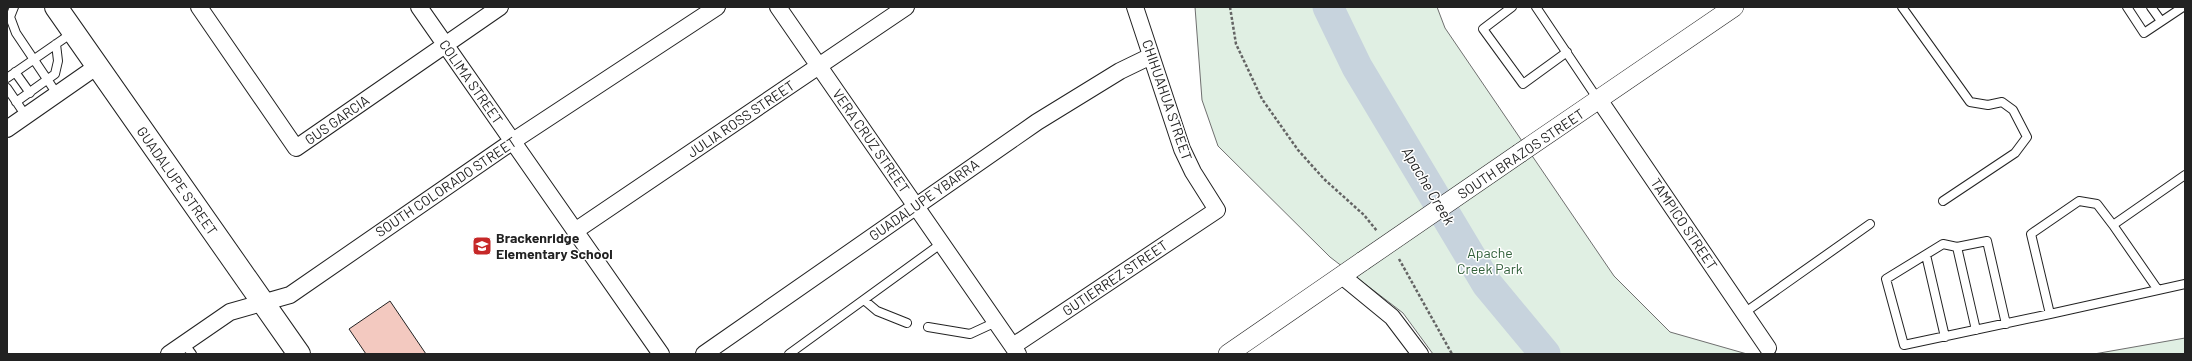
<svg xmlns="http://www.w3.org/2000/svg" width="2192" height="361" font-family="Barlow,sans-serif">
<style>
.green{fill:#e0efe3;stroke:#6f6f6f}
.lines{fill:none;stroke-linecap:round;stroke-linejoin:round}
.river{stroke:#c7d3dd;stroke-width:31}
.building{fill:#f3c9c0;stroke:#222}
.service-casing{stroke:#222;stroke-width:10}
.minor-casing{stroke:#222;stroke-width:18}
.tertiary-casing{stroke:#222;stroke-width:20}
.secondary-casing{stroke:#222;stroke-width:24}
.path{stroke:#646464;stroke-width:2.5;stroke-dasharray:3 2;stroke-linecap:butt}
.service{stroke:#fff;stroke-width:8}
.minor{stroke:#fff;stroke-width:16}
.tertiary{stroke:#fff;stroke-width:19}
.secondary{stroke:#fff;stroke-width:22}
.tertiary-bridge-casing{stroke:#222;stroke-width:20;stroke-linecap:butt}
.tertiary-bridge{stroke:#fff;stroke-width:19}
.labels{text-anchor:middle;stroke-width:3;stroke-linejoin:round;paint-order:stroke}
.street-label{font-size:14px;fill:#222;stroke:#fff}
.poi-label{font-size:14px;font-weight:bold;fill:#222;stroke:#fff;text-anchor:start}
.park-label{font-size:14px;fill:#2f5e38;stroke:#fff}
.water-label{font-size:15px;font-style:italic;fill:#222;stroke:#fff}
</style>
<rect width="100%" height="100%" fill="#fff"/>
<path class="green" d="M1195,7H1437L1445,28L1614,276L1670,332L1747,354H1433L1403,313L1330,257L1218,146L1202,100Z
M2185,338V354H2094Z"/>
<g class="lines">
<path class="river" d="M1328,7L1357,67L1487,284L1545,354"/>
</g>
<path class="building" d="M390,301L426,354H366L349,329Z"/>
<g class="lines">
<defs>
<path id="service" d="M14,7L10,17L16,33L57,94
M1512,7L1483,29L1523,84L1567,52
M1536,7L1599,101
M1902,7L1970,102L1988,105L2002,102L2013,110L2027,137L2015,153L1943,201
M2127,7L2144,33L2183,7
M2151,7L2161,21
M15,72L30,93
M7,78L72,33
M7,88L26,116
M16,102L55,74L58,61L56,44
M2185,175L2113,225L2097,204L2079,201L2031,234L2050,314L2185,284
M2113,225L2158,290
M1957,247L1976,330
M1926,255L1945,337
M864,300L877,311L907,323
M1744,313L1870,224
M2006,324L1987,241L1957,247L1943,244L1886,279L1904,345L2050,314
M928,327L970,334L996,322
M184,343L192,354
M789,354L942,243"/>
<path id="minor" d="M199,7L296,148L500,7
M419,7L661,354
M778,7L1018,354
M1600,101L1768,348
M7,129L96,67
M575,231L906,7
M1342,276L1392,317L1420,354
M1013,346L1217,210L1193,172L1182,149L1135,7
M169,354L230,312L290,295L513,141L717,7
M704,354L1037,122L1120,71L1151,56"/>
<path id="tertiary" d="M1520,153L1734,7
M1228,354L1363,261"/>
<path id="secondary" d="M56,7L299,354"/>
</defs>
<use href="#service" class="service-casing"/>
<use href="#minor" class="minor-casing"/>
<use href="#tertiary" class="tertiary-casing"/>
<use href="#secondary" class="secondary-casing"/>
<path class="path" d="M1230,7L1236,44L1262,99L1298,150L1324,179L1364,215L1377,231
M1399,259L1452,354"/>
<use href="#service" class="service"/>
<use href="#minor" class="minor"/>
<use href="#tertiary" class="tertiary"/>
<use href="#secondary" class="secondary"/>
<defs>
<path id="tertiary-bridge" d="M1363,261L1520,153"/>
</defs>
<use href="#tertiary-bridge" class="tertiary-bridge-casing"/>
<use href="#tertiary-bridge" class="tertiary-bridge"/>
</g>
<defs>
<symbol id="school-square" viewBox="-11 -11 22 22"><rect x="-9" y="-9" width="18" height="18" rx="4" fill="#c62828" stroke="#fff"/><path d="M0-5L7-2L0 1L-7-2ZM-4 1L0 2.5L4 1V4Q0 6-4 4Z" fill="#fff"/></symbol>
</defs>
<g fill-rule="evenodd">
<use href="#school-square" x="471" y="235" width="22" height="22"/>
</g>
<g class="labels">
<g class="street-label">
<text transform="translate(471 82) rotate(55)" y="5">COLIMA STREET</text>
<text transform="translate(1167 100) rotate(71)" y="5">CHIHUAHUA STREET</text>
<text transform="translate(741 119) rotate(-34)" y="5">JULIA ROSS STREET</text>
<text transform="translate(337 120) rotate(-35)" y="5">GUS GARCIA</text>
<text transform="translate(871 141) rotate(55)" y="5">VERA CRUZ STREET</text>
<text transform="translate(1521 154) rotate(-34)" y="5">SOUTH BRAZOS STREET</text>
<text transform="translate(177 181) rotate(55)" y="5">GUADALUPE STREET</text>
<text transform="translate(446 187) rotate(-34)" y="5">SOUTH COLORADO STREET</text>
<text transform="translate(924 200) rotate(-35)" y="5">GUADALUPE YBARRA</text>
<text transform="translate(1684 224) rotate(56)" y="5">TAMPICO STREET</text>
<text transform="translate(1115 278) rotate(-34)" y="5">GUTIERREZ STREET</text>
</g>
<g class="poi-label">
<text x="496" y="243">Brackenridge<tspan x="496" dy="16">Elementary School</tspan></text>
</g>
<g class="park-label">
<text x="1490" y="258">Apache<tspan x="1490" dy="16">Creek Park</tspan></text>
</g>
<g class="water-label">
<text transform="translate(1428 186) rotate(59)" y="5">Apache Creek</text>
</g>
</g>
<rect width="2192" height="361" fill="none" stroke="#222222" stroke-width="16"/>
</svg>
